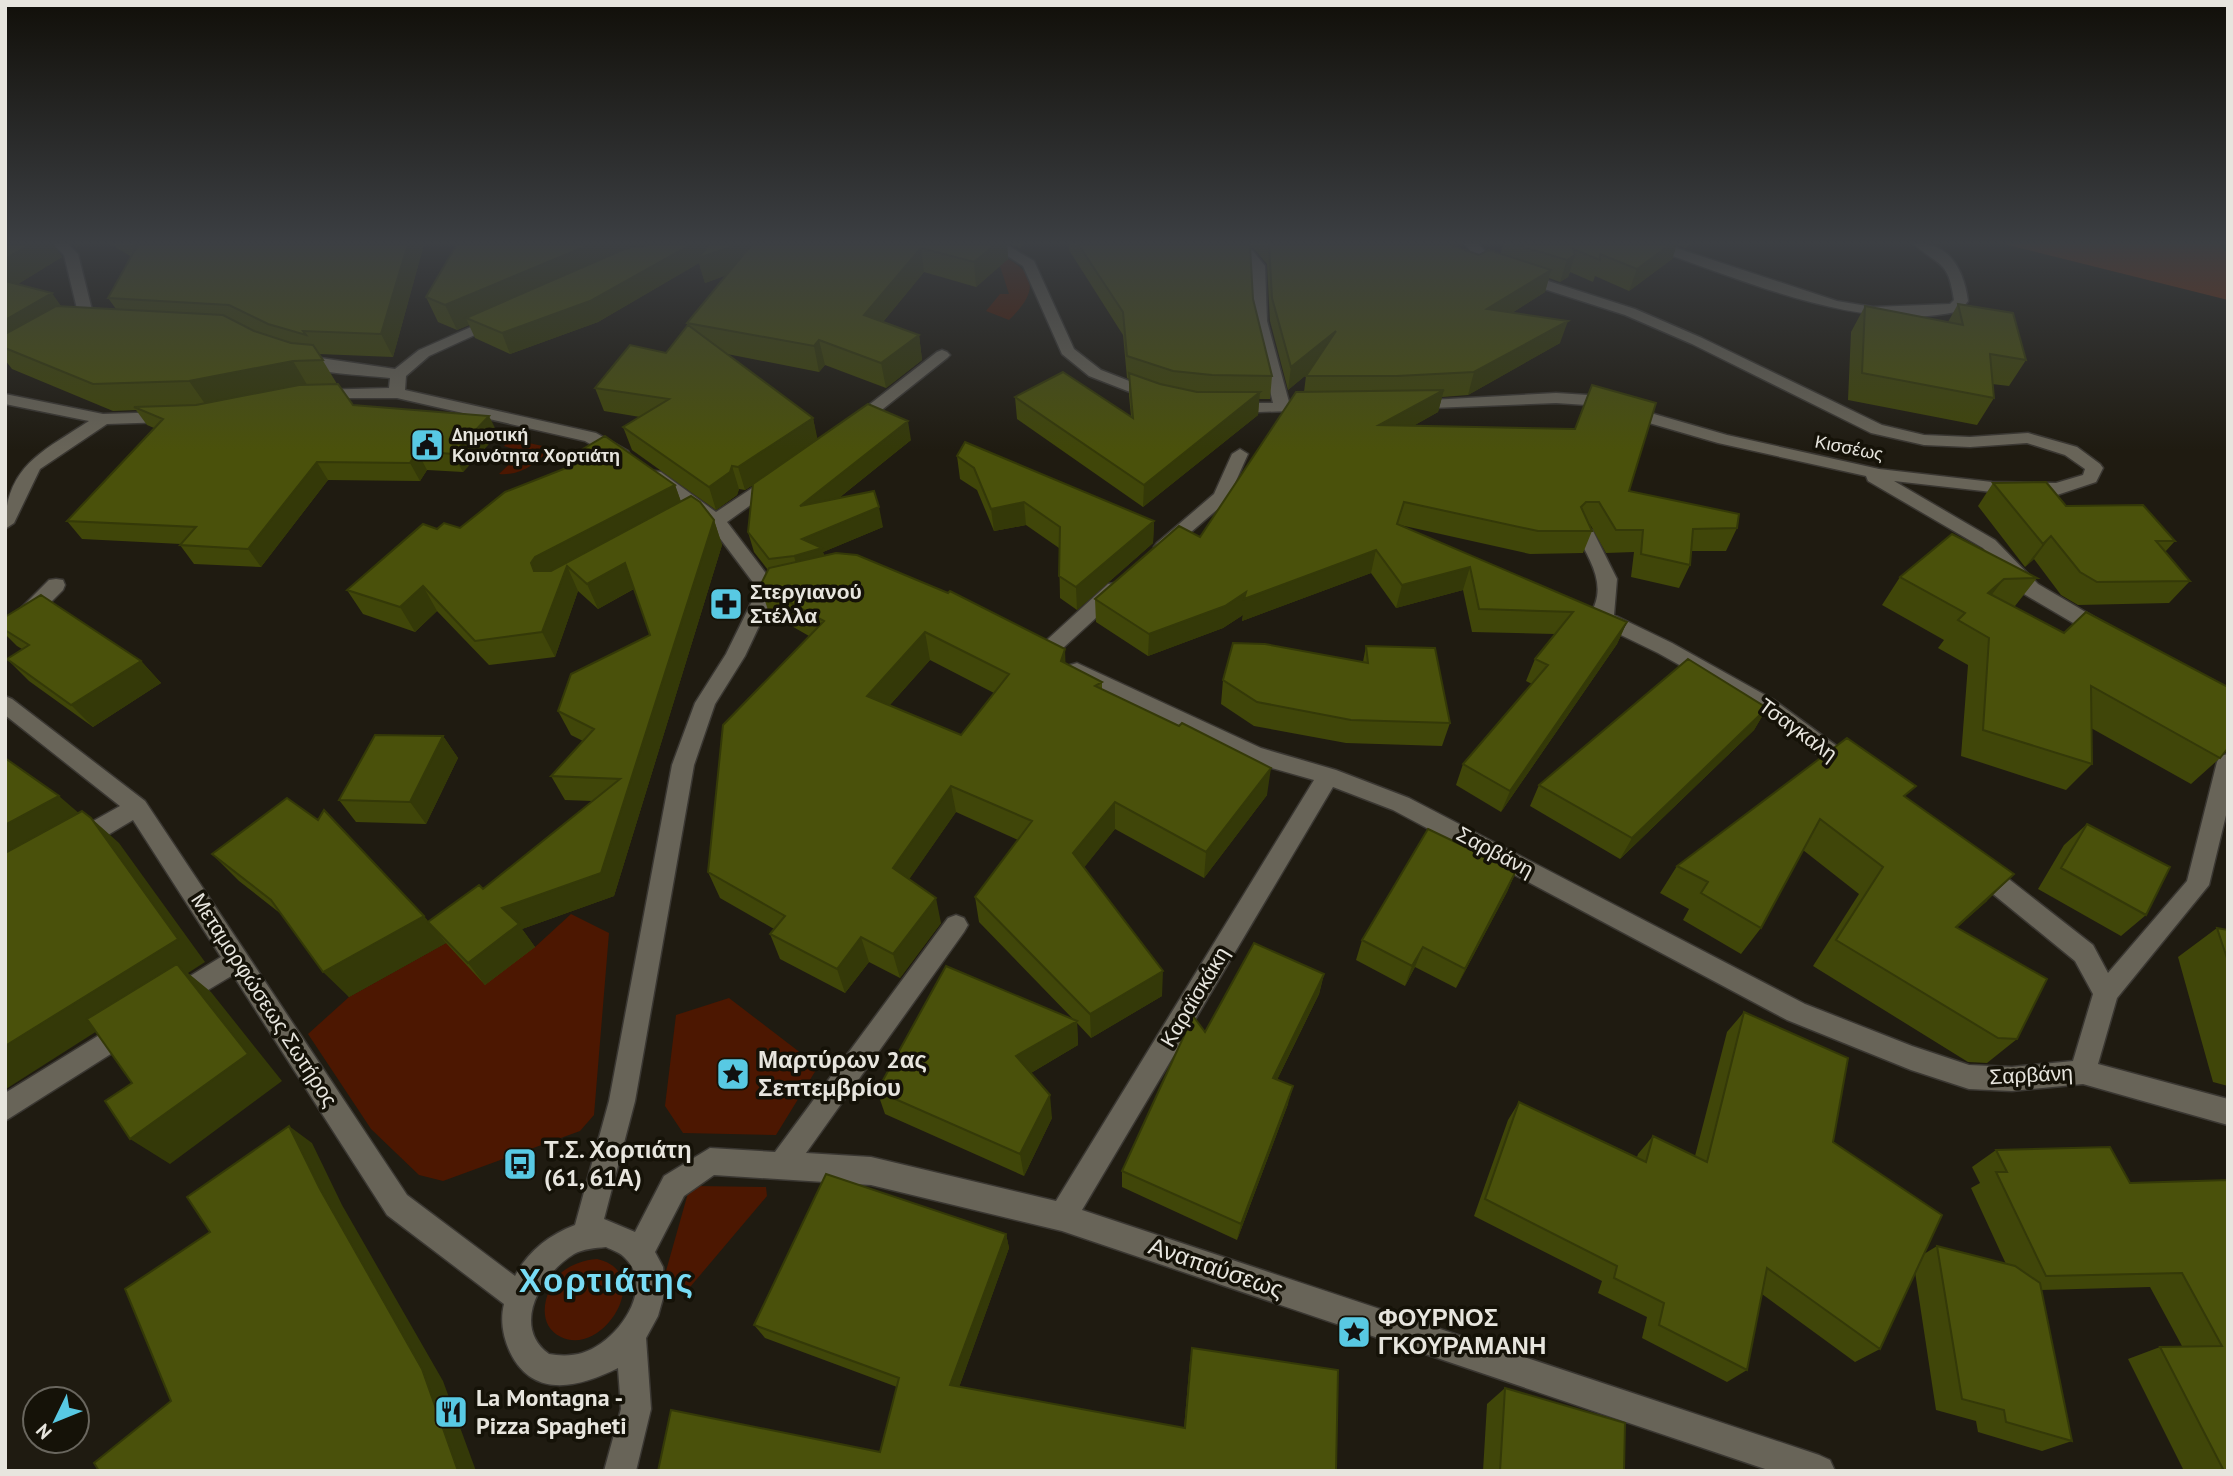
<svg xmlns="http://www.w3.org/2000/svg" width="2233" height="1476" font-family="'PT Sans',sans-serif">
<style>
.green{fill:#4c1701}
.forest{fill:#772e0d}
.lines{fill:none;stroke-linecap:round;stroke-linejoin:round}
.stream{fill:#104906;fill-rule:evenodd}
.minor-casing{stroke:#3a3732;stroke-width:3}
.minor{fill:#686458;fill-rule:evenodd}
.wall{fill:#404609;fill-rule:evenodd}
.shaded-wall{fill:#343908}
.building{fill:#4a510b;stroke:#343908;stroke-width:2;fill-rule:evenodd}
.labels{text-anchor:middle;stroke-width:7;stroke-linejoin:round;paint-order:stroke}
.far-poi-label{font-size:18px;font-weight:bold;fill:#e7e5de;stroke:#151208;text-anchor:start}
.far-street-label{font-size:18px;fill:#e7e5de;stroke:#151208}
.poi-label{font-size:21px;font-weight:bold;fill:#e7e5de;stroke:#151208;text-anchor:start}
.street-label{font-size:21px;fill:#e7e5de;stroke:#151208}
.near-poi-label{font-size:24px;font-weight:bold;fill:#e7e5de;stroke:#151208;text-anchor:start}
.near-street-label{font-size:24px;fill:#e7e5de;stroke:#151208}
.near-district-label{font-size:33px;font-weight:bold;letter-spacing:2px;fill:#78dcf5;stroke:#151208}
</style>
<rect width="100%" height="100%" fill="#1f1b11"/>
<path class="green" d="M1002,256C1040,274 1036,294 1009,320L986,311L1000,294H1009L999,263Z
M510,439L552,448C536,463 522,476 499,474L522,452L504,446Z
M571,914L609,933L594,1115L580,1131L443,1181L419,1175L371,1129L308,1034L349,997L446,943L535,947Z
M729,998L806,1057H824L776,1135L683,1133L665,1106L676,1015Z
M696,1186L766,1187L767,1196L685,1293L664,1278L688,1193Z
M597,1259C656,1272 603,1358 561,1337C534,1324 545,1288 562,1272C572,1264 584,1260 597,1259Z"/>
<path class="forest" d="M2004,244H2228V300Z"/>
<g class="lines">
<path class="stream" d="M2220,244H2228V252L2225,251Z"/>
<defs>
<path id="minor" d="M53,244H68L78,254L93,314L75,330L70,332L62,327L78,313L64,255Z
M989,244H1005L1034,261L1074,349L1101,370L1160,393L1162,396L1160,399H1148L1089,376L1062,354L1023,266Z
M1215,244H1233L1253,251L1265,266L1267,321L1289,402L1319,404L1321,407L1319,410L1230,413L1222,408L1230,403H1273L1253,321L1251,267L1243,257Z
M1465,244H1479L1495,264L1635,309L1702,338L1882,425L1924,435L1970,437L2028,433L2077,447L2100,464L2103,468L2096,482L2057,495L1992,492L1894,481L1995,540L2038,584L2111,627L2114,632L2111,637H2097L2024,594L1983,548L1868,481L1866,476L1718,443L1587,405L1556,403L1406,409L1404,406L1406,403L1412,401L1556,393L1588,395L1727,435L1879,469L1992,482L2056,483L2083,475L2085,469L2065,455L2027,443L1970,447L1924,445L1871,433L1692,344L1625,315L1485,270Z
M1645,244H1664L1837,301L1873,307L1950,304L1954,300C1948,259 1939,267 1914,244C1949,241 1964,270 1968,301L1960,311C1863,335 1739,278 1647,247Z
M496,316L503,320L501,323L429,356L406,376L405,390L596,433L628,451L630,455L628,459H616L585,441L397,398H311L309,395L317,390L389,388L390,378C368,375 307,374 292,360L300,355L395,369L419,350Z
M942,350L947,352L950,355L947,358L859,428H847L845,425L847,422L937,352Z
M5,394L103,414L168,412L176,417L168,422L107,424L40,469L14,523L5,529C5,466 42,452 89,421L5,404Z
M1240,449L1248,454L1227,501L1169,551H1157L1154,547L1157,543L1214,494L1232,454Z
M655,471L661,472L716,512L769,477L775,476L784,481L727,522L777,588L745,656L715,704L694,765L635,1101L604,1219L635,1232L664,1176L710,1148L775,1152L948,918L956,915L964,918L968,925L964,932L806,1153L871,1157L1056,1201L1314,780L1247,761L1137,710L1070,675L1067,670L1070,665L1077,663L1261,748L1336,770L1409,798L1805,1004L1912,1046L1969,1065L2012,1067L2073,1061L2093,994L2075,961L1971,876L1968,869L1971,862L1979,859L1987,862L2093,945L2108,973L2187,881L2217,762L2220,756L2228,754V807L2209,885L2117,998L2098,1064L2228,1099V1125L2083,1084L2012,1091L1969,1089L1911,1070L1787,1020L1393,810L1333,787L1082,1210L1819,1455L1830,1460L1835,1471H1771L1062,1231L871,1185L714,1175L684,1196L655,1252L663,1267L665,1291L658,1316L646,1338L651,1409L636,1471H604L621,1409L618,1368C580,1387 533,1400 510,1352C503,1337 500,1320 504,1304L387,1215L233,975L178,1008L169,1005L166,997L169,989L221,957L133,820L86,848L78,850L70,848L67,841L70,834L120,806L5,715V696L12,699L145,801L407,1195L515,1276C528,1251 549,1235 575,1225L609,1101L672,765L695,703L726,654L758,589L710,525L649,480L646,476L649,472ZM606,1247C612,1250 621,1253 625,1258C657,1289 615,1344 582,1353C573,1356 559,1356 549,1354C510,1326 542,1273 574,1254C583,1249 595,1248 606,1247Z
M1584,525L1593,531L1617,579L1614,615L1672,643L1774,700L1860,763L1863,769L1860,775L1852,777L1844,775L1760,710L1658,653L1592,621L1589,616C1609,586 1590,561 1575,531Z
M56,579L63,580L65,585L63,590L32,621L5,635V619L18,611L49,580Z
M1115,583L1122,584L1124,589L1122,594L1051,659H1037L1034,654L1037,649L1108,584Z
M127,1018L136,1022L140,1030L136,1038L5,1121V1093Z"/>
</defs>
<use href="#minor" class="minor-casing"/>
<use href="#minor" class="minor"/>
</g>
<path class="wall" d="M5,244H52L62,257L18,284L61,306L116,309L108,298L132,257L110,244H424L393,357L319,354L337,384L353,405L498,434L463,472L427,470L420,481L328,480L261,567L194,564L180,545L181,544L82,539L67,521L154,428L147,425L136,410L113,411L12,369L5,360Z
M1007,244L1008,259L976,287L924,272L883,322L919,335L922,360L886,388L825,365L819,372L727,354L813,418L817,440H911L839,498L883,527L823,552L824,555L1066,664L1102,682V689L1267,795L1204,878L1115,829L1084,867L1162,996L1091,1038L1077,1023L1078,1045L1031,1073L1052,1118L1024,1176L885,1114L877,1091L1073,1019L979,922L975,897L1018,840L956,812L909,879L941,923L900,978L869,962L845,993L780,959L770,934L774,929L720,898L708,872L809,636L769,613L760,586L768,570L754,552L748,532L753,485L745,490L739,489L737,495L716,510L632,450L623,427L640,417L604,411L595,388L666,353L688,326L687,323L727,275L705,283L699,263L598,322L510,354L475,338L469,325L457,330L438,322L426,297L708,246ZM930,660L994,693L961,735L889,706Z
M1011,244H1025L1020,248Z
M1069,244H1449L1479,255L1501,253L1503,244H1691L1685,248L1677,245L1672,259L1629,291L1595,276L1593,282L1570,272L1568,277L1560,282L1549,278L1545,292L1512,313L1560,343L1468,395L1442,397L1438,412L1413,426L1629,491L1737,528L1726,551H1691L1690,565L1679,588L1631,577L1634,552L1606,553L1590,524L1592,531L1583,553L1530,554L1400,525L1627,622L1617,644L1501,812L1456,785L1463,764L1532,684L1526,681L1535,659L1555,634L1472,632L1463,590L1396,608L1371,573L1242,621L1243,615L1223,628L1148,656L1096,622L1095,599L1200,537L1304,392L1306,376L1307,374L1288,390L1270,321L1267,264L1254,249L1250,247L1253,299L1272,376L1270,399H1259L1258,415L1143,507L1017,419L1015,397L1131,416L1129,396V379L1127,378L1123,335L1069,250Z
M1958,304L2026,360L2009,386L1992,384L1994,398L1977,425L1848,400L1851,332L1865,306L1948,322Z
M605,436L675,485L681,502L714,520L722,545L614,896L522,929L535,947L485,985L446,943L349,997L281,914L239,881L212,854L424,916L428,922L483,889L592,801L565,800L551,776L583,741L571,735L558,711L650,635L634,589L598,609L578,591L555,657L489,665L437,611L415,632L363,614L347,590L437,529L460,528L570,467L566,459Z
M957,456L1154,521L1153,543L1077,610L1060,598L1059,548L1026,525L994,531L977,490L960,479Z
M1993,483L2175,541L2165,552L2190,581L2169,603L2078,605L2061,595L2034,559L2025,567L1978,506Z
M1900,577L2037,578L2015,606H2012L2220,758L2191,784L2091,728L2092,764L2066,790L1961,756L1968,665L1938,648L1944,640L1882,605Z
M5,617L141,661L161,683L93,727L29,681L7,659L22,649L17,646L5,634Z
M1366,646L1450,723L1442,746L1346,743L1254,726L1221,704L1223,680L1363,662Z
M1767,708L1754,730L1620,859L1530,806L1539,785Z
M443,736L458,758L426,824L356,822L339,800Z
M1847,738L1987,901L1957,927L2017,1039L1987,1063L1968,1062L1813,966L1859,894L1803,850L1761,928L1741,954L1683,920L1689,909L1660,893L1677,866Z
M2087,824L2146,915L2121,936L2038,889L2064,845Z
M1516,871L1507,892L1456,988L1415,967L1405,986L1356,960L1362,940Z
M2217,928L2228,930V1086L2213,1082L2178,957Z
M1324,974L1319,994L1277,1080L1288,1104L1237,1240L1122,1187V1171L1205,1032Z
M1744,1012L1833,1142L1924,1254L1937,1246L2006,1264L1971,1188L1980,1183L1972,1167L1996,1150L2130,1183L2228,1180V1471H2184L2128,1359L2160,1347L2182,1346L2150,1287L2041,1290L2072,1441L2042,1451L1978,1432L1976,1421L1936,1410L1915,1272L1880,1349L1855,1362L1762,1294L1747,1370L1727,1382L1642,1338L1647,1317L1598,1293L1602,1281L1474,1216L1508,1120L1519,1102L1637,1157L1638,1154L1653,1136L1695,1156L1727,1032Z
M1006,1234L1009,1248L959,1387L1184,1428L1190,1360L1192,1348L1336,1471L897,1387L765,1338L754,1325Z
M1505,1388L1624,1471H1483L1487,1404Z"/>
<path class="shaded-wall" d="M31,244H52L62,257L5,292V259Z
M73,244H83L76,248Z
M408,244H424L393,357L381,334Z
M591,244H708L710,254L740,244H759L763,262L705,283L699,263L598,322L510,354L502,333L466,318L469,325L457,330L445,305Z
M996,244H1007L1008,259L976,287L974,262Z
M1671,244H1677L1672,259L1629,291L1637,269Z
M921,248L924,272L868,340L864,315Z
M1575,255L1568,277L1560,282L1567,260Z
M1551,270L1545,292L1481,332L1487,309Z
M52,293L68,316L5,348V320Z
M1568,321L1560,343L1468,395L1474,372Z
M1336,331L1332,354L1288,390L1291,367Z
M919,335L922,360L886,388L881,363Z
M819,340L825,365L819,372L814,346Z
M293,361L309,388L208,408L189,381Z
M1444,390L1438,412L1374,448L1379,425Z
M1260,392L1258,415L1143,507L1144,485Z
M489,416L498,434L463,472L453,454Z
M813,418L818,441L745,490L738,467Z
M908,421L911,440L805,525L800,506Z
M417,451L427,470L420,481L410,463Z
M317,462L328,480L261,567L248,549Z
M732,466L739,489L737,495L716,510L709,487Z
M675,485L684,510L567,566L578,591L555,657L542,632L534,571L531,563L535,557Z
M1024,502L1026,525L994,531L991,509Z
M879,507L883,527L823,552L827,568L799,575L794,556L802,539Z
M714,520L722,545L614,896L522,929L535,947L485,985L468,963L502,908L601,873Z
M1154,521L1153,543L1077,610L1076,587Z
M2051,536L2034,559L2025,567L2043,544Z
M1376,550L1371,573L1242,621L1243,615L1223,628L1148,656L1149,634L1246,592Z
M625,563L635,588L598,609L587,584Z
M1470,567L1463,590L1396,608L1402,585Z
M2004,579L1983,606L1988,593Z
M423,586L437,611L415,632L400,607Z
M1627,622L1617,644L1501,812L1510,791Z
M925,632L930,660L873,724L867,696Z
M1065,649L1066,677L1061,661Z
M141,661L161,683L93,727L71,705Z
M1767,708L1754,730L1620,859L1632,838Z
M443,736L458,758L426,824L410,802Z
M1271,768L1267,795L1204,878L1206,852Z
M951,786L956,812L899,894L893,868Z
M59,796L88,821L5,867V825Z
M1115,802V829L1075,879L1073,853Z
M91,818L119,843L205,962L188,973L211,992L282,1081L170,1164L130,1139L185,975L6,1089H5V1046Z
M1516,871L1507,892L1456,988L1465,969Z
M2014,874L1987,901L1929,953L1956,927Z
M936,898L941,923L900,978L893,954Z
M424,916L446,943L349,997L323,972Z
M861,937L869,962L845,993L837,969Z
M1423,947L1415,967L1405,986L1412,966Z
M1163,971L1162,996L1091,1038L1090,1014Z
M1324,974L1319,994L1269,1096L1273,1078Z
M1077,1021L1078,1045L1019,1080L1016,1056Z
M1293,1086L1288,1104L1237,1240L1241,1224Z
M1050,1095L1052,1118L1024,1176L1020,1154Z
M289,1126L312,1143L342,1205L443,1381L476,1471H458Z
M1006,1234L1009,1248L956,1396L950,1385Z"/>
<path class="building" d="M5,244H31L5,259Z
M133,244H408L381,334L303,331L306,335L268,324L229,305L108,298L137,246Z
M457,244H591L445,305L426,297Z
M658,244H692L590,301L502,333L466,318L627,248Z
M710,244H740L698,258Z
M752,244H996L974,262L921,248L864,315L919,335L881,363L819,340L814,346L687,323Z
M1078,244H1248L1250,246L1253,299L1272,376L1212,375L1173,371L1127,356L1123,312Z
M1269,244H1449L1479,255L1489,250L1551,270L1487,309L1568,321L1474,372L1397,376H1306L1336,331L1291,367L1272,298Z
M1513,244H1671L1637,269L1600,254V260L1573,249L1575,255L1567,260Z
M5,281L52,293L5,320Z
M1958,304L2013,313L2026,360L1990,354L1994,398L1862,373L1865,306L1963,325Z
M56,306L223,315L254,331L291,343L313,345L323,360L293,361L189,381L93,384L5,348V334Z
M688,325L813,418L738,467L732,466L730,472L709,487L623,427L669,399L595,388L630,345L666,353Z
M1063,372L1133,418L1129,373L1160,384L1197,392H1260L1144,485L1015,397Z
M338,384L353,405L489,416L453,454L417,451L410,463L317,462L248,549L180,545L196,527L67,521L163,419L134,407L196,405L299,385Z
M1592,385L1656,403L1629,491L1739,514L1737,528L1693,529L1690,565L1641,554L1643,530H1616L1599,502H1586L1581,507L1592,531H1538L1404,502L1397,524L1627,622L1510,791L1463,764L1548,665L1535,659L1573,612L1479,609L1470,567L1402,585L1376,550L1244,599L1246,592L1225,606L1149,634L1095,599L1179,526L1200,537L1296,392L1444,390L1379,425L1575,429Z
M868,404L908,421L800,506L874,491L879,507L802,539L822,548L794,556L769,559L748,532L753,484Z
M605,436L675,485L535,557L531,563L534,571H551L691,496L700,502L714,520L601,873L502,908L519,924L468,963L428,922L479,885L483,889L620,779L551,776L594,729L558,711L571,674L650,635L625,563L587,584L567,566L542,632L475,641L423,586L400,607L347,590L423,524L437,529L444,523L460,528L505,492L589,459H566Z
M965,442L1154,521L1076,587L1059,576L1060,527L1024,502L991,509L974,468L957,456Z
M2046,482L2066,506L2143,505L2175,541H2156L2190,581L2097,582L2080,572L2051,536L2043,544L1993,483Z
M1952,534L2037,578L2004,579L1988,593L2064,633L2086,612L2228,687V748L2220,758L2091,686L2092,764L1983,730L1989,638L1958,620L1965,613L1900,577Z
M836,553L857,555L948,593L950,591L1065,649L1061,661L1102,682L1095,686L1179,726L1182,723L1271,768L1206,852L1115,802L1073,853L1163,971L1090,1014L975,897L1032,821L951,786L893,868L936,898L893,954L861,937L837,969L770,934L785,916L708,872L723,725L824,621L760,586L769,568ZM925,632L1009,674L961,735L867,696Z
M41,595L141,661L71,705L7,659L29,645L5,630V617Z
M1233,643L1265,644L1368,663L1366,646L1435,648L1450,723L1351,720L1257,702L1223,680Z
M1688,659L1767,708L1632,838L1539,785Z
M375,735L443,736L410,802L339,800Z
M1847,738L1916,786L1904,796L2014,874L1956,927L2047,979L2017,1039L1998,1038L1836,940L1883,867L1820,819L1761,928L1701,893L1708,882L1677,866Z
M5,758L59,796L5,825Z
M287,798L318,820L324,810L424,916L323,972L271,900L212,854Z
M82,811L91,818L178,939L5,1046V853Z
M2087,824L2170,867L2146,915L2061,868Z
M1428,829L1516,871L1465,969L1423,947L1412,966L1362,940Z
M2217,928L2228,930V961Z
M1254,943L1324,974L1273,1078L1293,1086L1241,1224L1122,1171L1193,1016L1205,1032Z
M177,964L248,1054L130,1139L105,1101L132,1083L87,1019Z
M946,966L1077,1021L1016,1056L1050,1095L1020,1154L877,1091Z
M1744,1012L1848,1058L1833,1142L1942,1215L1880,1349L1767,1268L1747,1370L1659,1325L1664,1303L1614,1278L1617,1266L1485,1199L1519,1102L1646,1162L1653,1136L1707,1162Z
M289,1126L320,1189L422,1369L458,1471H99L94,1463L171,1401L125,1289L210,1232L187,1197Z
M2110,1147L2130,1183L2228,1180V1471H2224L2160,1347L2222,1346L2182,1273L2046,1276L1996,1172H2007L1996,1150Z
M826,1174L1006,1234L950,1385L1185,1428L1192,1348L1338,1370L1336,1471H658L671,1410L880,1452L899,1378L754,1325Z
M1937,1246L2015,1266L2040,1283L2072,1441L2006,1422L2004,1410L1962,1399Z
M1505,1388L1625,1423L1624,1471H1500Z"/>
<linearGradient id="sky" x2="0" y2="1"><stop stop-color="#110f09"/><stop offset="0.54" stop-color="#3c3f43"/><stop offset="1" stop-color="#3c3f43" stop-opacity="0"/></linearGradient>
<rect width="2233" height="450" fill="url(#sky)"/>
<defs>
<symbol id="civic-square" viewBox="-11 -11 22 22"><rect x="-9" y="-9" width="18" height="18" rx="4" fill="#58c9e3" stroke="#151208"/><path d="M-.6-6.5H3V-4.5H.6V-3L4-1V1h2V6H-6V1h2V-1L-.6-3ZM-1.2 2.5V6h2.4V2.5Z" fill="#111"/></symbol>
<symbol id="pharmacy-square" viewBox="-11 -11 22 22"><rect x="-9" y="-9" width="18" height="18" rx="4" fill="#58c9e3" stroke="#151208"/><path d="M-2-6h4v4h4v4h-4v4h-4v-4h-4v-4h4Z" fill="#111"/></symbol>
<symbol id="sight-square" viewBox="-11 -11 22 22"><rect x="-9" y="-9" width="18" height="18" rx="4" fill="#58c9e3" stroke="#151208"/><path d="M0-6L1.8-2.2L6-1.7L2.9 1.2L3.7 5.4L0 3.3L-3.7 5.4L-2.9 1.2L-6-1.7L-1.8-2.2Z" fill="#111"/></symbol>
<symbol id="bus-square" viewBox="-11 -11 22 22"><rect x="-9" y="-9" width="18" height="18" rx="4" fill="#58c9e3" stroke="#151208"/><path d="M-5-6H5V4H4V6H2V4H-2V6H-4V4H-5ZM-3.5-4V0h7V-4ZM-3.5 1.2v1.5H-2V1.2ZM2 1.2v1.5H3.5V1.2Z" fill="#111"/></symbol>
<symbol id="restaurant-square" viewBox="-11 -11 22 22"><rect x="-9" y="-9" width="18" height="18" rx="4" fill="#58c9e3" stroke="#151208"/><path d="M-5-6h1v4h1v-4h1v4h1v-4h1v5L-1.5 .5V6h-2V.5L-5-1ZM5-6V6H3V1.5H1.5Q1.5-4 5-6Z" fill="#111"/></symbol>
</defs>
<g fill-rule="evenodd">
<use href="#civic-square" x="408" y="426" width="38" height="38"/>
<use href="#pharmacy-square" x="707" y="585" width="38" height="38"/>
<use href="#sight-square" x="714" y="1055" width="38" height="38"/>
<use href="#bus-square" x="501" y="1145" width="38" height="38"/>
<use href="#sight-square" x="1335" y="1313" width="38" height="38"/>
<use href="#restaurant-square" x="432" y="1393" width="38" height="38"/>
</g>
<g class="labels">
<g class="far-poi-label">
<text x="452" y="441">Δημοτική<tspan x="452" dy="21">Κοινότητα Χορτιάτη</tspan></text>
</g>
<g class="far-street-label">
<text transform="translate(1849 448) rotate(11)" y="6">Κισσέως</text>
</g>
<g class="poi-label">
<text x="750" y="599">Στεργιανού<tspan x="750" dy="24">Στέλλα</tspan></text>
</g>
<g class="street-label">
<text transform="translate(1798 730) rotate(36)" y="7">Τσαγκαλη</text>
<text transform="translate(1495 852) rotate(28)" y="7">Σαρβάνη</text>
<text transform="translate(1195 997) rotate(-59)" y="7">Καραϊσκάκη</text>
<text transform="translate(264 1000) rotate(57)" y="7">Μεταμορφώσεως Σωτήρος</text>
<text transform="translate(2031 1075) rotate(-3)" y="7">Σαρβάνη</text>
</g>
<g class="near-poi-label">
<text x="758" y="1068">Μαρτύρων 2ας<tspan x="758" dy="28">Σεπτεμβρίου</tspan></text>
<text x="544" y="1158">Τ.Σ. Χορτιάτη<tspan x="544" dy="28">(61, 61Α)</tspan></text>
<text x="1378" y="1326">ΦΟΥΡΝΟΣ<tspan x="1378" dy="28">ΓΚΟΥΡΑΜΑΝΗ</tspan></text>
<text x="476" y="1406">La Montagna -<tspan x="476" dy="28">Pizza Spagheti</tspan></text>
</g>
<g class="near-street-label">
<text transform="translate(1216 1268) rotate(19)" y="8">Αναπαύσεως</text>
</g>
<g class="near-district-label">
<text x="607" y="1292">Χορτιάτης</text>
</g>
</g>
<rect width="2233" height="1476" fill="none" stroke="#e7e5de" stroke-width="14"/>
<g transform="translate(56 1420) rotate(227)"><circle r="33" fill="#151208" stroke="#69665e" stroke-width="2"/>
<path d="M0-5L12 26L0 18L-12 26Z" fill="#58c9e3"/>
<text y="-10" font-size="19" font-weight="bold" text-anchor="middle" fill="#e7e5de">N</text>
</g>
</svg>
